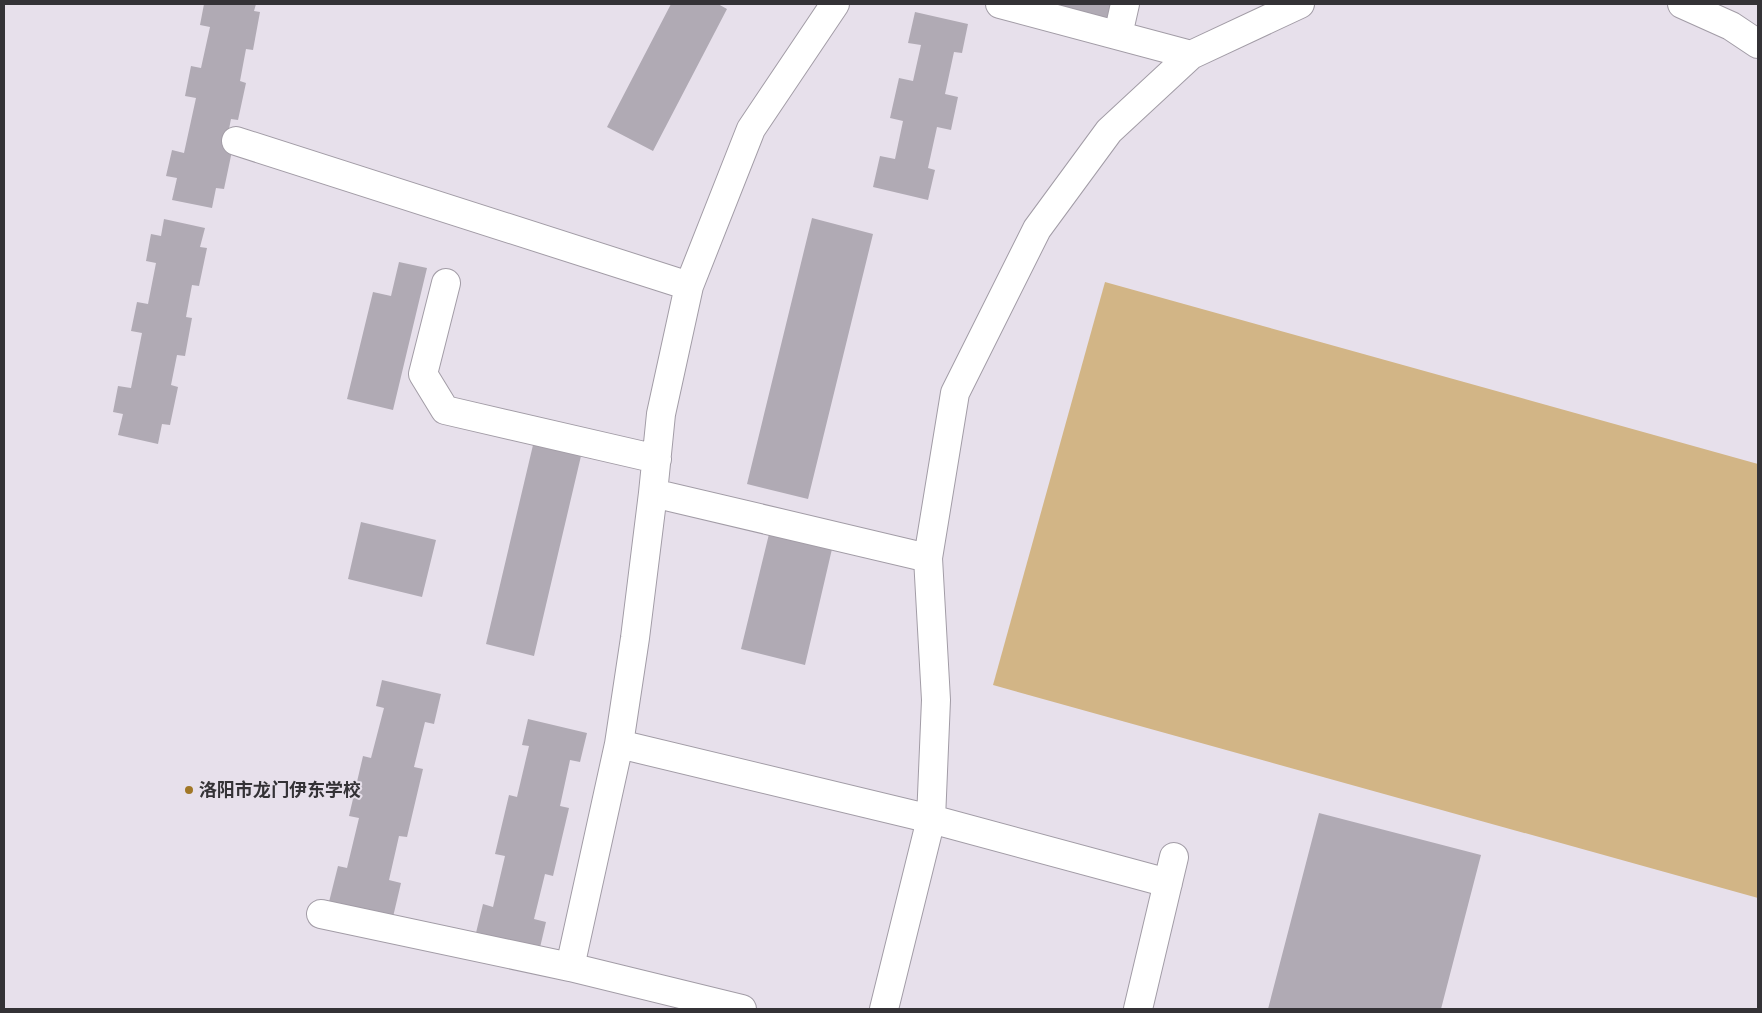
<svg xmlns="http://www.w3.org/2000/svg" width="1762" height="1013" font-family="'Alegreya Sans','Noto Sans SC',sans-serif">
<style>
.green{fill:#d2b586}
.building{fill:#b0aab4}
.lines{fill:none;stroke-linecap:round;stroke-linejoin:round}
.minor-casing{stroke:#a29ca6;stroke-width:30}
.minor{stroke:#fff;stroke-width:28}
.poi-dot{fill:#a17726;stroke:#e7e0eb;stroke-width:2}
.labels{text-anchor:middle;stroke-width:4;stroke-linejoin:round;paint-order:stroke}
.poi-label{font-size:18px;font-weight:bold;fill:#343236;stroke:#e7e0eb;text-anchor:start}
</style>
<rect width="100%" height="100%" fill="#e7e0eb"/>
<path class="green" d="M1105,282L1758,464V898L993,685Z"/>
<path class="building" d="M204,4H256L254,11L260,12L253,50L246,49L240,81L246,83L238,120L231,119L225,149L232,151L224,189L216,188L212,208L172,200L177,178L166,176L172,150L184,153L196,98L185,96L191,66L201,68L210,27L200,25Z
M671,4H718L727,9L653,151L607,127Z
M1052,4H1120L1113,29Z
M915,12L968,24L962,53L954,52L945,94L958,97L951,130L937,127L928,168L935,170L928,200L873,187L880,156L895,159L903,121L890,118L899,78L913,81L921,45L908,43Z
M812,218L873,234L808,499L747,484Z
M164,219L205,228L200,247L207,248L199,286L192,285L186,317L192,318L185,356L177,355L171,385L178,387L170,425L162,424L158,444L118,435L123,414L113,412L118,386L131,388L142,333L131,331L137,302L148,304L156,263L146,261L151,234L161,236Z
M399,262L427,268L393,410L347,399L373,292L391,296Z
M533,445L581,456L534,656L486,644Z
M361,522L436,540L422,597L348,579Z
M769,534L832,549L805,665L741,649Z
M382,680L441,694L434,724L425,722L414,767L423,769L407,837L399,836L389,880L401,883L393,917L329,902L338,866L347,868L359,818L349,816L363,756L371,758L384,708L376,706Z
M528,719L587,733L580,762L570,760L560,806L569,808L553,876L545,874L534,919L546,922L538,956L474,941L483,904L493,907L505,856L495,854L509,795L517,797L529,746L522,745Z
M1319,813L1481,855L1441,1009H1268Z"/>
<g class="lines">
<defs>
<path id="minor" d="M1000,4L1191,55
M1682,4L1731,26L1758,44
M1118,35L1125,4
M236,141L689,286
M446,283L423,374L445,410L657,459
M653,493L928,558
M619,744L931,819L1168,883
M321,914L570,967L742,1009
M570,967L619,744L635,638L653,493L661,414L689,286L751,129L835,4
M884,1009L931,819L936,700L928,558L955,393L1037,229L1109,131L1191,55L1300,4
M1138,1009L1174,857"/>
</defs>
<use href="#minor" class="minor-casing"/>
<use href="#minor" class="minor"/>
</g>
<circle class="poi-dot" cx="189" cy="790" r="5"/>
<g class="labels">
<g class="poi-label">
<text x="199" y="796">洛阳市龙门伊东学校</text>
</g>
</g>
<rect width="1762" height="1013" fill="none" stroke="#343236" stroke-width="10"/>
</svg>
